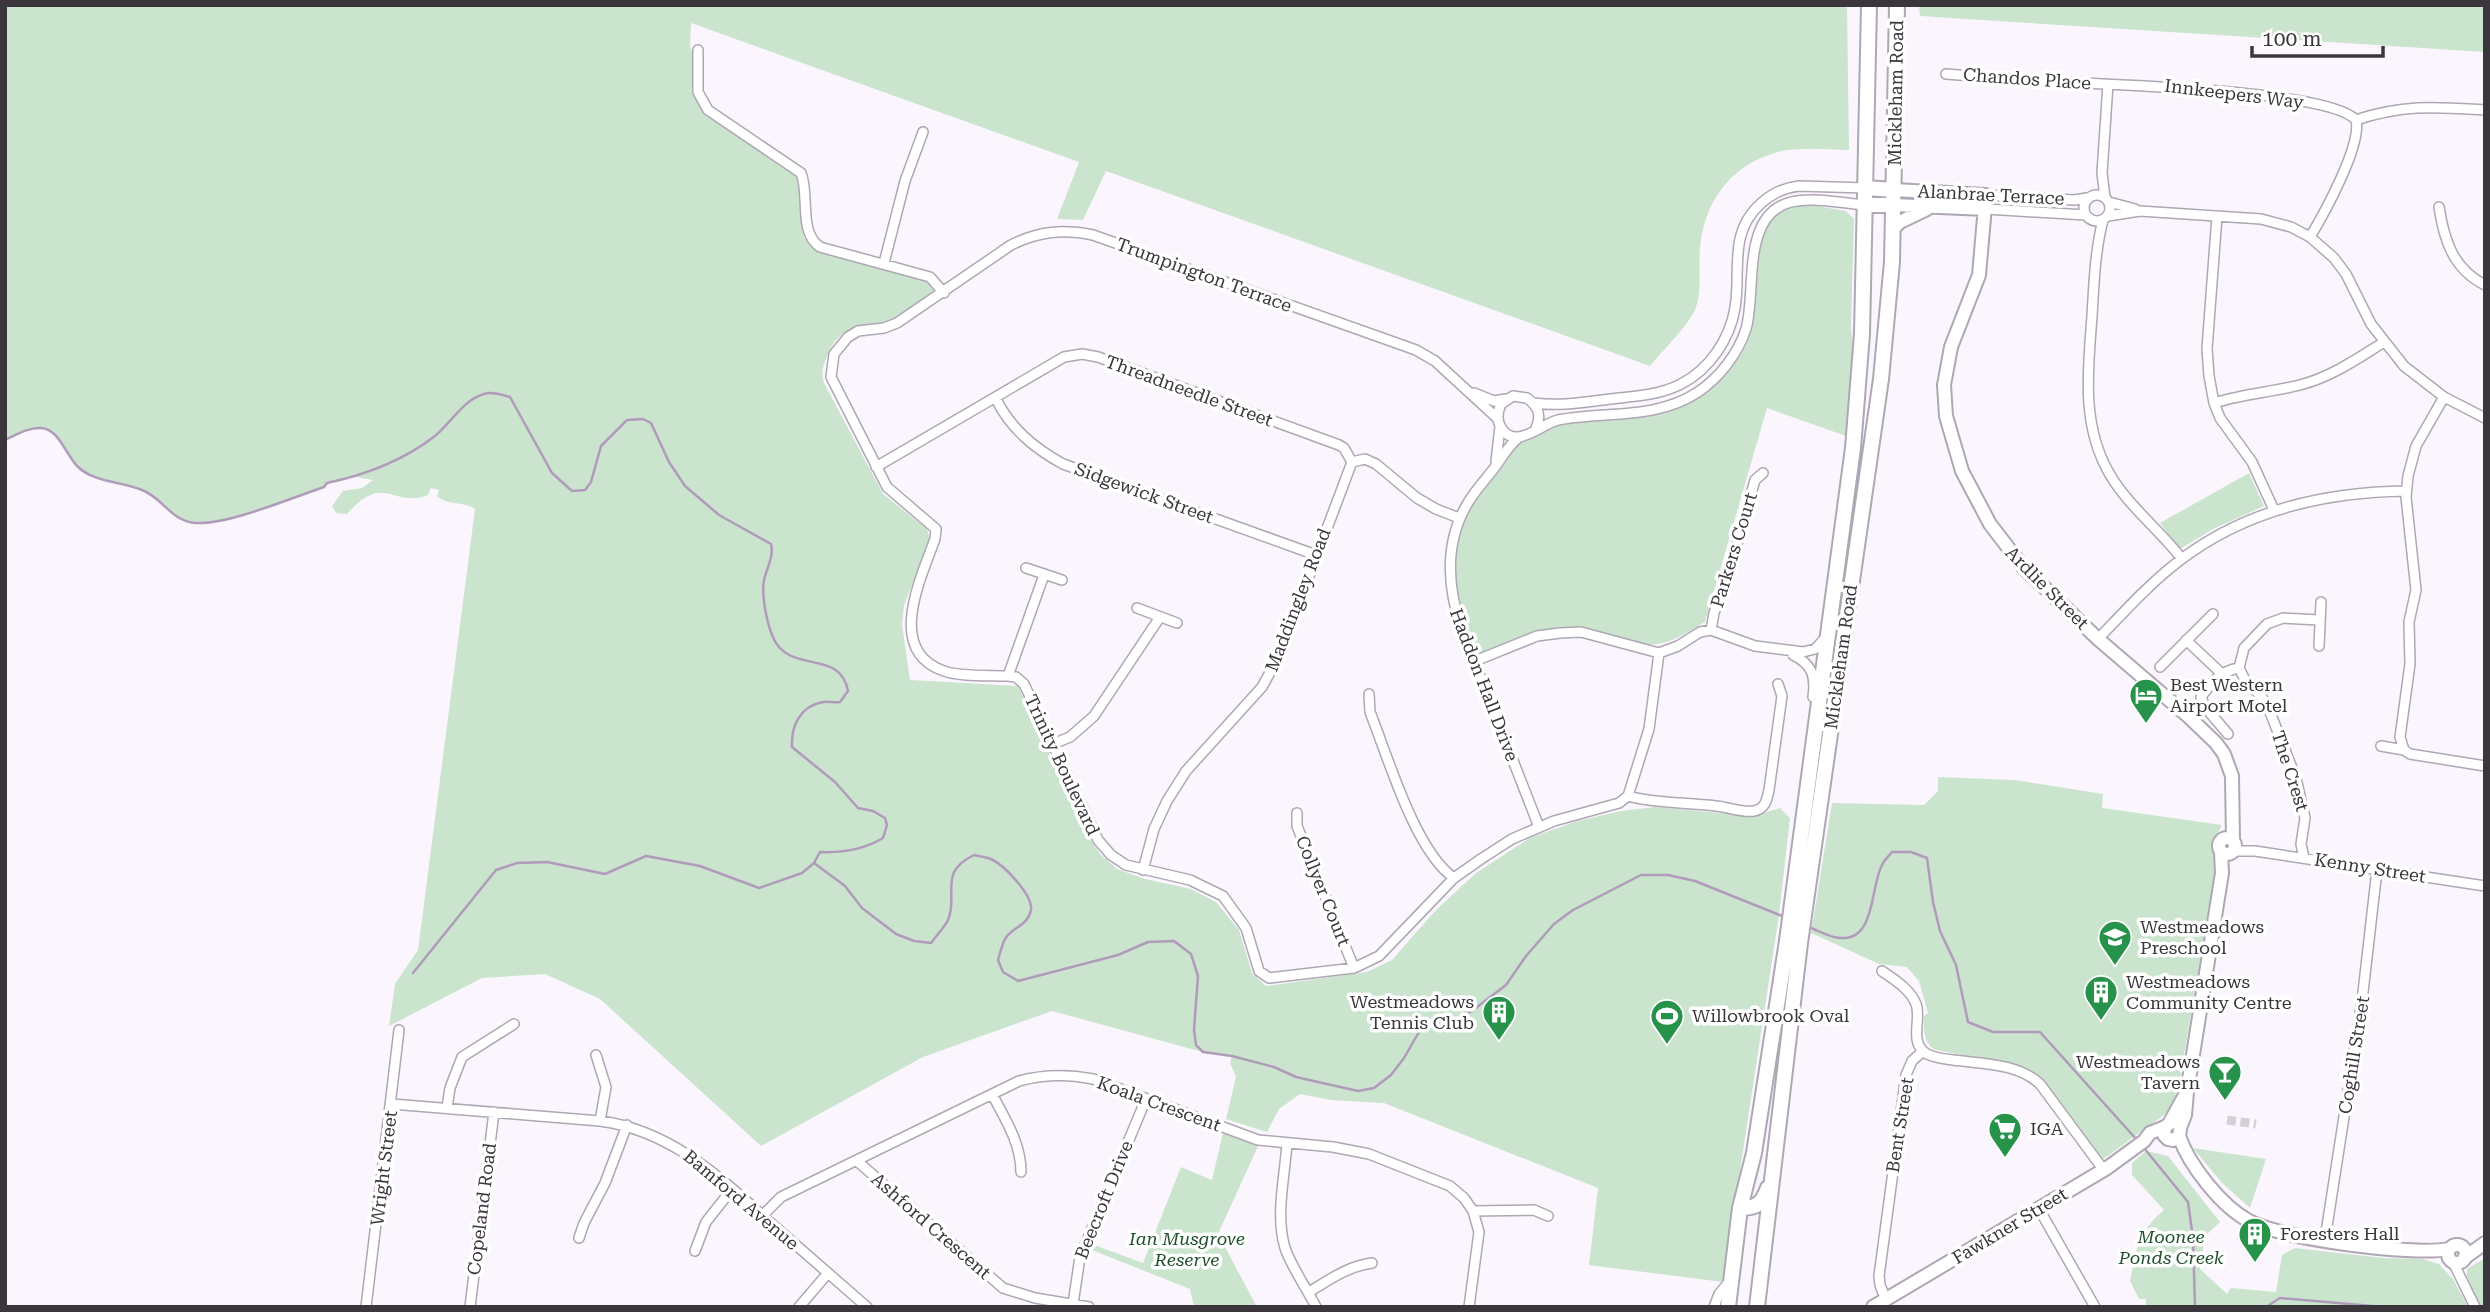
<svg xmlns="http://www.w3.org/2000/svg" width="2490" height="1312" font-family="'Roboto Serif',serif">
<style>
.green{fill:#cae4ce}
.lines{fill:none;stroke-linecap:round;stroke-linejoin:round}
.stream{stroke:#b19bba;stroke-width:2.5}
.street-tunnel{stroke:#d4d0d7;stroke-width:9;stroke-dasharray:9 4.5;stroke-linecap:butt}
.street-casing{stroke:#afa7b3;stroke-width:12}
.secondary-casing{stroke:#afa7b3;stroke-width:16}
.primary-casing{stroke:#afa7b3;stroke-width:18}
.street{stroke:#fff;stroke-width:9}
.secondary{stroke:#fff;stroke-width:12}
.primary{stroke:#fff;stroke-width:14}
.labels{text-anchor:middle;stroke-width:7;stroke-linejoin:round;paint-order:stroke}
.street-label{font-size:18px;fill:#3a363b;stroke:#fff}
.poi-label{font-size:18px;fill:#3a363b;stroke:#fff;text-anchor:start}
.park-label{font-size:18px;font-style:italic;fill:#1f502c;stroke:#fff}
</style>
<rect width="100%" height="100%" fill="#fbf6fe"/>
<path class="green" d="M5,5H1847L1849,150C1825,150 1797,146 1774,153C1729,167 1704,203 1700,248C1698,268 1703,294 1694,312C1684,330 1663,350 1650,366L1106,171L1083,220L1057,219L1079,162L691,23L690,47L694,54L693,85L697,99L799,176L804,237L813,247L927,278L933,283V293C919,302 905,312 891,320C865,332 841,320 827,356C823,366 821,372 824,383L883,494L927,529L930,539L904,605L902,624L910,680L1018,686L1089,837L1100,854L1117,869L1145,879L1191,889L1216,902L1239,930L1252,973L1266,986L1367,972L1392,960L1435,911L1476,873L1530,838L1574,822L1621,811L1655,807L1754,816L1780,808L1790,818L1779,915L1723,1282L1589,1265L1598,1188L1384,1103L1331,1100L1300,1094L1279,1109L1267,1132L1226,1119L1236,1077L1230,1063L1232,1056L1195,1050L1052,1011L923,1057L761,1146L600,999L545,974L482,978L389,1026L395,984L418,950L475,509C464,501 448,506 437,496L439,490L431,488L428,495C392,509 385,471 347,514L336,513L332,506L343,491L362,488L373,480L356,477L327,483L324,487C289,498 230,525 195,523C171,521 163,498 142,490C120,481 94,483 77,466C66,455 58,429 41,428C29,427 16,435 5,440Z
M1919,5H2485V52L1920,16Z
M1805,204L1846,211L1854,219L1851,326L1855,371L1846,436L1767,408L1705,622C1685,634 1665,648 1640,644C1620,641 1602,629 1582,628C1543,624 1512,641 1477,655C1455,600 1442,558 1473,503C1480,490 1491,481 1500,469C1504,464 1507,457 1511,451C1521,438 1546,426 1561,422C1587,417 1615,419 1641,414C1668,409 1708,396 1726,375C1738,361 1748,346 1752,329C1758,301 1755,246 1769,224C1778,211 1791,206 1805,204Z
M2249,473L2264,506L2213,529L2180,549L2160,523Z
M1938,777L2015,780L2103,794L2102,808L2222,825L2214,842L2218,858L2175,1107L2102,1160L2041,1078L2030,1070L1933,1049C1923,1040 1924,1029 1924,1016L1928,1013L1919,981L1907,967L1879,964L1811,933L1832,803L1924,805L1938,791Z
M1223,1133L1259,1144L1218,1234L1257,1307H1194L1190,1289L1087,1248L1089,1243L1143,1263L1181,1167L1212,1180Z
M2193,1148L2266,1159L2250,1208L2222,1183Z
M2146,1151L2168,1156L2220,1222L2205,1236L2200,1269L2227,1294L2231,1288L2276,1292L2282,1255L2295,1248L2383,1258L2423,1259L2439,1264L2453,1279L2468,1307H2146V1299H2139L2130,1281C2136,1250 2138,1232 2164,1210L2132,1175V1163Z
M2485,1258V1307H2480L2467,1276V1269Z"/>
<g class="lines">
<path class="stream" d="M5,440C16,435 29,427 41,428C59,429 66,455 77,466C94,483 120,481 142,490C163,498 171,521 195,523C228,525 291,498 324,487L327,483C365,475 404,460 435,436C451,423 463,400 484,394C492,391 502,395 510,397L552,473L572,491L585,490L591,482L601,446L627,420L643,419L651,423L669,462L685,486L719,515L771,544C774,557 767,567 764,580C761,596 768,636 780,648C801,670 841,653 848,691L840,702C834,703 828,701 823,702C800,706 791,726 792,747L835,782L858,808L873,811L885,818L887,825L883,838C863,850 842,853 820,852L814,863L845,886L862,908L896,934L914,941L931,943C936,936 944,928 948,920C959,894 937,873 974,855C979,856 986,857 991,859C1004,865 1033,895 1031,910C1028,926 1012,927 1005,939C1002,945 1000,953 998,960L1003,972L1018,981L1118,955L1148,942L1174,941L1191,954L1198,976L1194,1030L1196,1045L1203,1052L1232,1056L1274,1067L1296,1077L1358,1091L1374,1088L1391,1075L1404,1058L1423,1025L1438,1020H1458L1477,1007L1506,985L1526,956L1554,924L1573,910L1641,875H1668L1695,881L1787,918
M1809,927C1819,931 1829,937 1840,938C1876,941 1870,887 1882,865C1884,860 1889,856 1892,852H1911L1927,858L1933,902L1940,931L1956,965L1968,1022L1993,1032H2040L2137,1140
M413,973L496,870L517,863L547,862L605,874L646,856L700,866L759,888L802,873L814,863
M2144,1148L2188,1202L2193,1238L2195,1307
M2266,1307L2280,1298L2384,1307
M2385,1307H2428"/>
<path class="street-tunnel" d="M2227,1120L2256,1124"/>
<defs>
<path id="street" d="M698,50V92L708,110L801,173C810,195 798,232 820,247L930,277L944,293
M1946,74C1985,77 2024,80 2063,82C2112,85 2330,90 2356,120
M2356,120C2404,104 2436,107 2485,110
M2084 208a13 13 0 1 1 26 0a13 13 0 1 1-26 0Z
M1986,195L2074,200L2087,198
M2105,197L2102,173L2108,84
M2109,202L2135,209
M2439,207C2444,240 2453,269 2485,285
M1986,209L2086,215
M2108,216L2140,211L2261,219L2291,227L2310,237L2334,258L2346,274L2371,324L2404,366L2444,397L2485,418
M2217,216L2207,349L2209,376L2214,403L2220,418L2252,462L2274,510
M2103,220C2095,251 2094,283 2092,316C2088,370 2081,424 2109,473C2128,506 2159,529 2182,559
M2310,237C2324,214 2362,145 2356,120
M884,263L905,181L923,132
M1474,393L1494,401L1506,399
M996,399C1011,429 1034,448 1063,464L1316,555
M1534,403C1562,407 1590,401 1619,398C1640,396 1662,394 1681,384C1709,370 1730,339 1735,308C1739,286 1735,262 1740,239C1746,211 1771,189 1799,186L1866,188
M2214,403C2242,394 2272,392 2300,385C2331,377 2357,359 2384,342
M1497,418L1435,361L1416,350L1093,235C1063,229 1039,231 1011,245L897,323L884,328L858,331L848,337L834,354L831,377L887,487L936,529L935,539C921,578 885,651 944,671C960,677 990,675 1008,676L1016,677L1024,684L1098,840L1111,855L1126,865L1190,880L1223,896L1246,928L1259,971L1269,978L1354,968L1379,956L1454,878L1481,859L1512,839L1554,821L1619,803L1628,796L1649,729L1659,653
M1536,428C1542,415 1538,406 1527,398L1513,396L1501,404C1497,413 1496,421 1502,429C1516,450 1541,424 1558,420C1605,411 1656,420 1698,392C1719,378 1738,354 1746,329C1757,291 1740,215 1791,202C1814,197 1842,203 1865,205
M1519,437C1508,446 1503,456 1495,467C1487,478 1477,488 1469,501C1444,541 1447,587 1462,630L1539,827
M1496,461L1500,427
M1352,462L1365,459L1376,464L1417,498L1436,509L1459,518
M876,467L1064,357L1082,354L1098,357L1339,445L1344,448L1352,462
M1026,568L1062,580
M1137,608L1177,623
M1711,630L1714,613L1729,572L1755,480L1763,473
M2098,639C2124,612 2149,584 2179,561C2245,510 2325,492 2406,491
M2186,640L2221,673
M2319,646L2321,602
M1793,655C1812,664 1816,676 1813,697
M1475,661L1537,636L1560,633L1581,632L1659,653L1678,646L1700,632L1711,630L1755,646L1803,652L1815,649L1828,635
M2160,667L2213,614
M1008,676L1044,575
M1369,694L1370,712C1388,757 1415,851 1454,878
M2228,734L2205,707L2201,697C2212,682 2220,671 2239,668
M1053,744L1070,737L1094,716L1160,617
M2381,746L2404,750L2410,754L2485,766
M2404,750L2400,737L2410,664L2409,622L2416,590L2406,497L2408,476L2416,446L2444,397
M1628,796C1657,804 1687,802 1716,806C1728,807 1743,813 1754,811C1765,809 1767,800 1769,790L1782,696L1778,684
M1297,813V826L1354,968
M2233,851H2255L2485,886
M2304,858L2301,844L2305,818L2296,778L2268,707L2261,696L2245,680L2239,668L2244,648L2267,624L2283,618L2319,620
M1143,870L1154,829L1167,801L1186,771L1262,687L1279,656L1352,462
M1882,971C1895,980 1910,989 1916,1004C1922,1020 1908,1043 1927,1054C1935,1058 1945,1059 1953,1060C1983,1064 2017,1063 2040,1084L2100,1165L2107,1168
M596,1055L606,1087L600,1121
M992,1094C1005,1119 1021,1143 1021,1172
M392,1104L600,1121C671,1130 722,1179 773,1225C804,1252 835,1279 867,1307
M447,1108L450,1088L462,1057L514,1024
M1287,1143C1285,1176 1275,1215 1285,1248C1292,1268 1306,1287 1316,1307
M857,1161L1003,1288L1035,1298L1089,1307
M2039,1209L2095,1307
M1473,1211L1534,1210L1548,1216
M763,1215L781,1197L1019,1081C1045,1074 1067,1074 1093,1079L1258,1140L1333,1147L1369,1154L1450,1186L1464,1198L1473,1211L1479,1232L1469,1307
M579,1238L584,1223L605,1183L627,1125
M2325,1239L2362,1001L2377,870
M695,1251L706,1222L732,1189
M2453,1262L2475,1307
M1309,1292C1329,1280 1348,1266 1372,1263
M1886,1300L1880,1285L1879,1276L1906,1075L1912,1061L1923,1051
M1073,1304L1080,1257L1146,1099
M366,1307L399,1030
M470,1307L494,1112
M799,1307L828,1273
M1714,1307L1719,1294L1729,1282"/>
<path id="secondary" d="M1894,190L1986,195L1979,275L1951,347L1944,385L1946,416L1962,471L1990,524L2023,567L2098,639L2189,717L2216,743L2224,754L2232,776L2233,840
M1893,205L1986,209
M1893,229L1900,222L1927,209
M2219 846a8 8 0 1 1 16 0a8 8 0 1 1-16 0Z
M2180,1128L2185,1115L2187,1092L2222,873L2221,852
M2180,1129L2179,1136L2173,1140L2168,1139L2164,1135L2165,1127L2169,1124L2185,1095
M2179,1136C2189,1165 2221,1206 2249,1221C2283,1239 2411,1256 2449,1249
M2448 1254a9 9 0 1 1 18 0a9 9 0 1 1-18 0Z
M2464,1258L2485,1243
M1873,1307L2107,1168L2144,1141L2150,1133L2165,1127"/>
<path id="primary" d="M1866,188L1894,190
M1865,205H1893
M1740,1208C1757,1208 1762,1204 1768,1188
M1728,1307L1740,1208L1754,1153L1787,941L1853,448L1862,334L1869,5
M1757,1307L1800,943L1881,379L1892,262L1897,5"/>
</defs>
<use href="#street" class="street-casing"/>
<use href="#secondary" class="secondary-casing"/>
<use href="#primary" class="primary-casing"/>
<use href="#street" class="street"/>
<use href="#secondary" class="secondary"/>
<use href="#primary" class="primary"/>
</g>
<defs>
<symbol id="hotel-pin" viewBox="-11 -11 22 30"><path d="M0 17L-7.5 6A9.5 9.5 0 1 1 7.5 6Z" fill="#27924a" stroke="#fff"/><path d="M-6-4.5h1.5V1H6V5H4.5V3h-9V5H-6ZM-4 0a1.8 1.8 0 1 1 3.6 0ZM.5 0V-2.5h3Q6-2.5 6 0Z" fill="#fff"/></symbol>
<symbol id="school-pin" viewBox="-11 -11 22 30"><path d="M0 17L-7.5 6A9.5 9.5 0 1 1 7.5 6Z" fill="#27924a" stroke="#fff"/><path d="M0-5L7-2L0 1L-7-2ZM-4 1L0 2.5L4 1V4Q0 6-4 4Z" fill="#fff"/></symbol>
<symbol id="building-pin" viewBox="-11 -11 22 30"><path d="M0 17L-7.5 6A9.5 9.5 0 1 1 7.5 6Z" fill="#27924a" stroke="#fff"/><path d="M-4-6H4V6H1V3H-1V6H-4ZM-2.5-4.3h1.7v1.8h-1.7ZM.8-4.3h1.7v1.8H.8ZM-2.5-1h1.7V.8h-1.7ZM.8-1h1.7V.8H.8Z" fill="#fff"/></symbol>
<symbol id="stadium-pin" viewBox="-11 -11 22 30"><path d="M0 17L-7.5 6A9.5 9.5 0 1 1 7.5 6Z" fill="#27924a" stroke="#fff"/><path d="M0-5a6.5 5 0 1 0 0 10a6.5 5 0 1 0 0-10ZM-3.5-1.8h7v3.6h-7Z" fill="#fff"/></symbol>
<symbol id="bar-pin" viewBox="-11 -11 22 30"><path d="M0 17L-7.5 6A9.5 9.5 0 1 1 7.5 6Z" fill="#27924a" stroke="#fff"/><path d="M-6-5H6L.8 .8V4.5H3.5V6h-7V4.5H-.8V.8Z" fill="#fff"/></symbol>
<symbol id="supermarket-pin" viewBox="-11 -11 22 30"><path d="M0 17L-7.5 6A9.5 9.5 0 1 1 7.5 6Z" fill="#27924a" stroke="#fff"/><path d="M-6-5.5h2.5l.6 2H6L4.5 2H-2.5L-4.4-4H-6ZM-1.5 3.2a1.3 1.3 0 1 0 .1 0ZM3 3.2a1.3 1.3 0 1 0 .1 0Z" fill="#fff"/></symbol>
</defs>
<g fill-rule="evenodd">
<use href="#hotel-pin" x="2127" y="676" width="38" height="52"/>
<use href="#school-pin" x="2096" y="918" width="38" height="52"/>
<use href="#building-pin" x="2082" y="973" width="38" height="52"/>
<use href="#building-pin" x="1480" y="993" width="38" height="52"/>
<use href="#stadium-pin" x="1648" y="997" width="38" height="52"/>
<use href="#bar-pin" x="2206" y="1053" width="38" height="52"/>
<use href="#supermarket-pin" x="1986" y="1110" width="38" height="52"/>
<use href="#building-pin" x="2236" y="1215" width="38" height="52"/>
</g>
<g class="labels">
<g class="street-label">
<text transform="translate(2027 79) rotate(4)" y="6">Chandos Place</text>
<text transform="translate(1896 93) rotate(-89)" y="6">Mickleham Road</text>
<text transform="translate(2234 94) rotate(7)" y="6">Innkeepers Way</text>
<text transform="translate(1991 195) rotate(3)" y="6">Alanbrae Terrace</text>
<text transform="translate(1204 275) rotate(20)" y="6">Trumpington Terrace</text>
<text transform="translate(1189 391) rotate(20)" y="6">Threadneedle Street</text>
<text transform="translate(1144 493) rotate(20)" y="6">Sidgewick Street</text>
<text transform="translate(1734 550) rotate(-73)" y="6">Parkers Court</text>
<text transform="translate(2047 588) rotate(45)" y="6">Ardlie Street</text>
<text transform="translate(1298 600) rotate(-69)" y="6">Maddingley Road</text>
<text transform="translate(1841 657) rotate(-82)" y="6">Mickleham Road</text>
<text transform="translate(1484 685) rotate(69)" y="6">Haddon Hall Drive</text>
<text transform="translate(1062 765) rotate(65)" y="6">Trinity Boulevard</text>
<text transform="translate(2290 771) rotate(72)" y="6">The Crest</text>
<text transform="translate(2370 868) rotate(9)" y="6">Kenny Street</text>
<text transform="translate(1323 891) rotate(68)" y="6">Collyer Court</text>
<text transform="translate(2354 1055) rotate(-81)" y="6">Coghill Street</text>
<text transform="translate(1159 1104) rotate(20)" y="6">Koala Crescent</text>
<text transform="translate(1900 1125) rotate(-81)" y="6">Bent Street</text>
<text transform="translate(384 1168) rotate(-83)" y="6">Wright Street</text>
<text transform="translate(741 1200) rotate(40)" y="6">Bamford Avenue</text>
<text transform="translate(1104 1200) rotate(-68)" y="6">Beecroft Drive</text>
<text transform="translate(482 1209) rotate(-83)" y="6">Copeland Road</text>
<text transform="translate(931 1226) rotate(41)" y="6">Ashford Crescent</text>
<text transform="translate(2010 1226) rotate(-31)" y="6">Fawkner Street</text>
</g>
<g class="poi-label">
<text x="2170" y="691">Best Western<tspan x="2170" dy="21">Airport Motel</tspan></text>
<text x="2140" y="933">Westmeadows<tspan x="2140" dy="21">Preschool</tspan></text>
<text x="2126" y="988">Westmeadows<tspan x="2126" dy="21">Community Centre</tspan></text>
<text x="1474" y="1008" text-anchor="end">Westmeadows<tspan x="1474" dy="21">Tennis Club</tspan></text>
<text x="1692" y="1022">Willowbrook Oval</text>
<text x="2200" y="1068" text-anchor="end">Westmeadows<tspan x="2200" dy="21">Tavern</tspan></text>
<text x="2030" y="1135">IGA</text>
<text x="2280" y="1240">Foresters Hall</text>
</g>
<g class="park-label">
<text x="2171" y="1243">Moonee<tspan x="2171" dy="21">Ponds Creek</tspan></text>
<text x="1187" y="1245">Ian Musgrove<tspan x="1187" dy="21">Reserve</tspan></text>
</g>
</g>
<rect width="2490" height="1312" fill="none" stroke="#3a363b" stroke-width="14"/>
<path d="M2252 46v10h131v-10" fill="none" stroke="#3a363b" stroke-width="3.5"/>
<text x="2262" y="46" font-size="21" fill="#3a363b" stroke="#ffffff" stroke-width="5" paint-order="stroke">100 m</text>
</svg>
